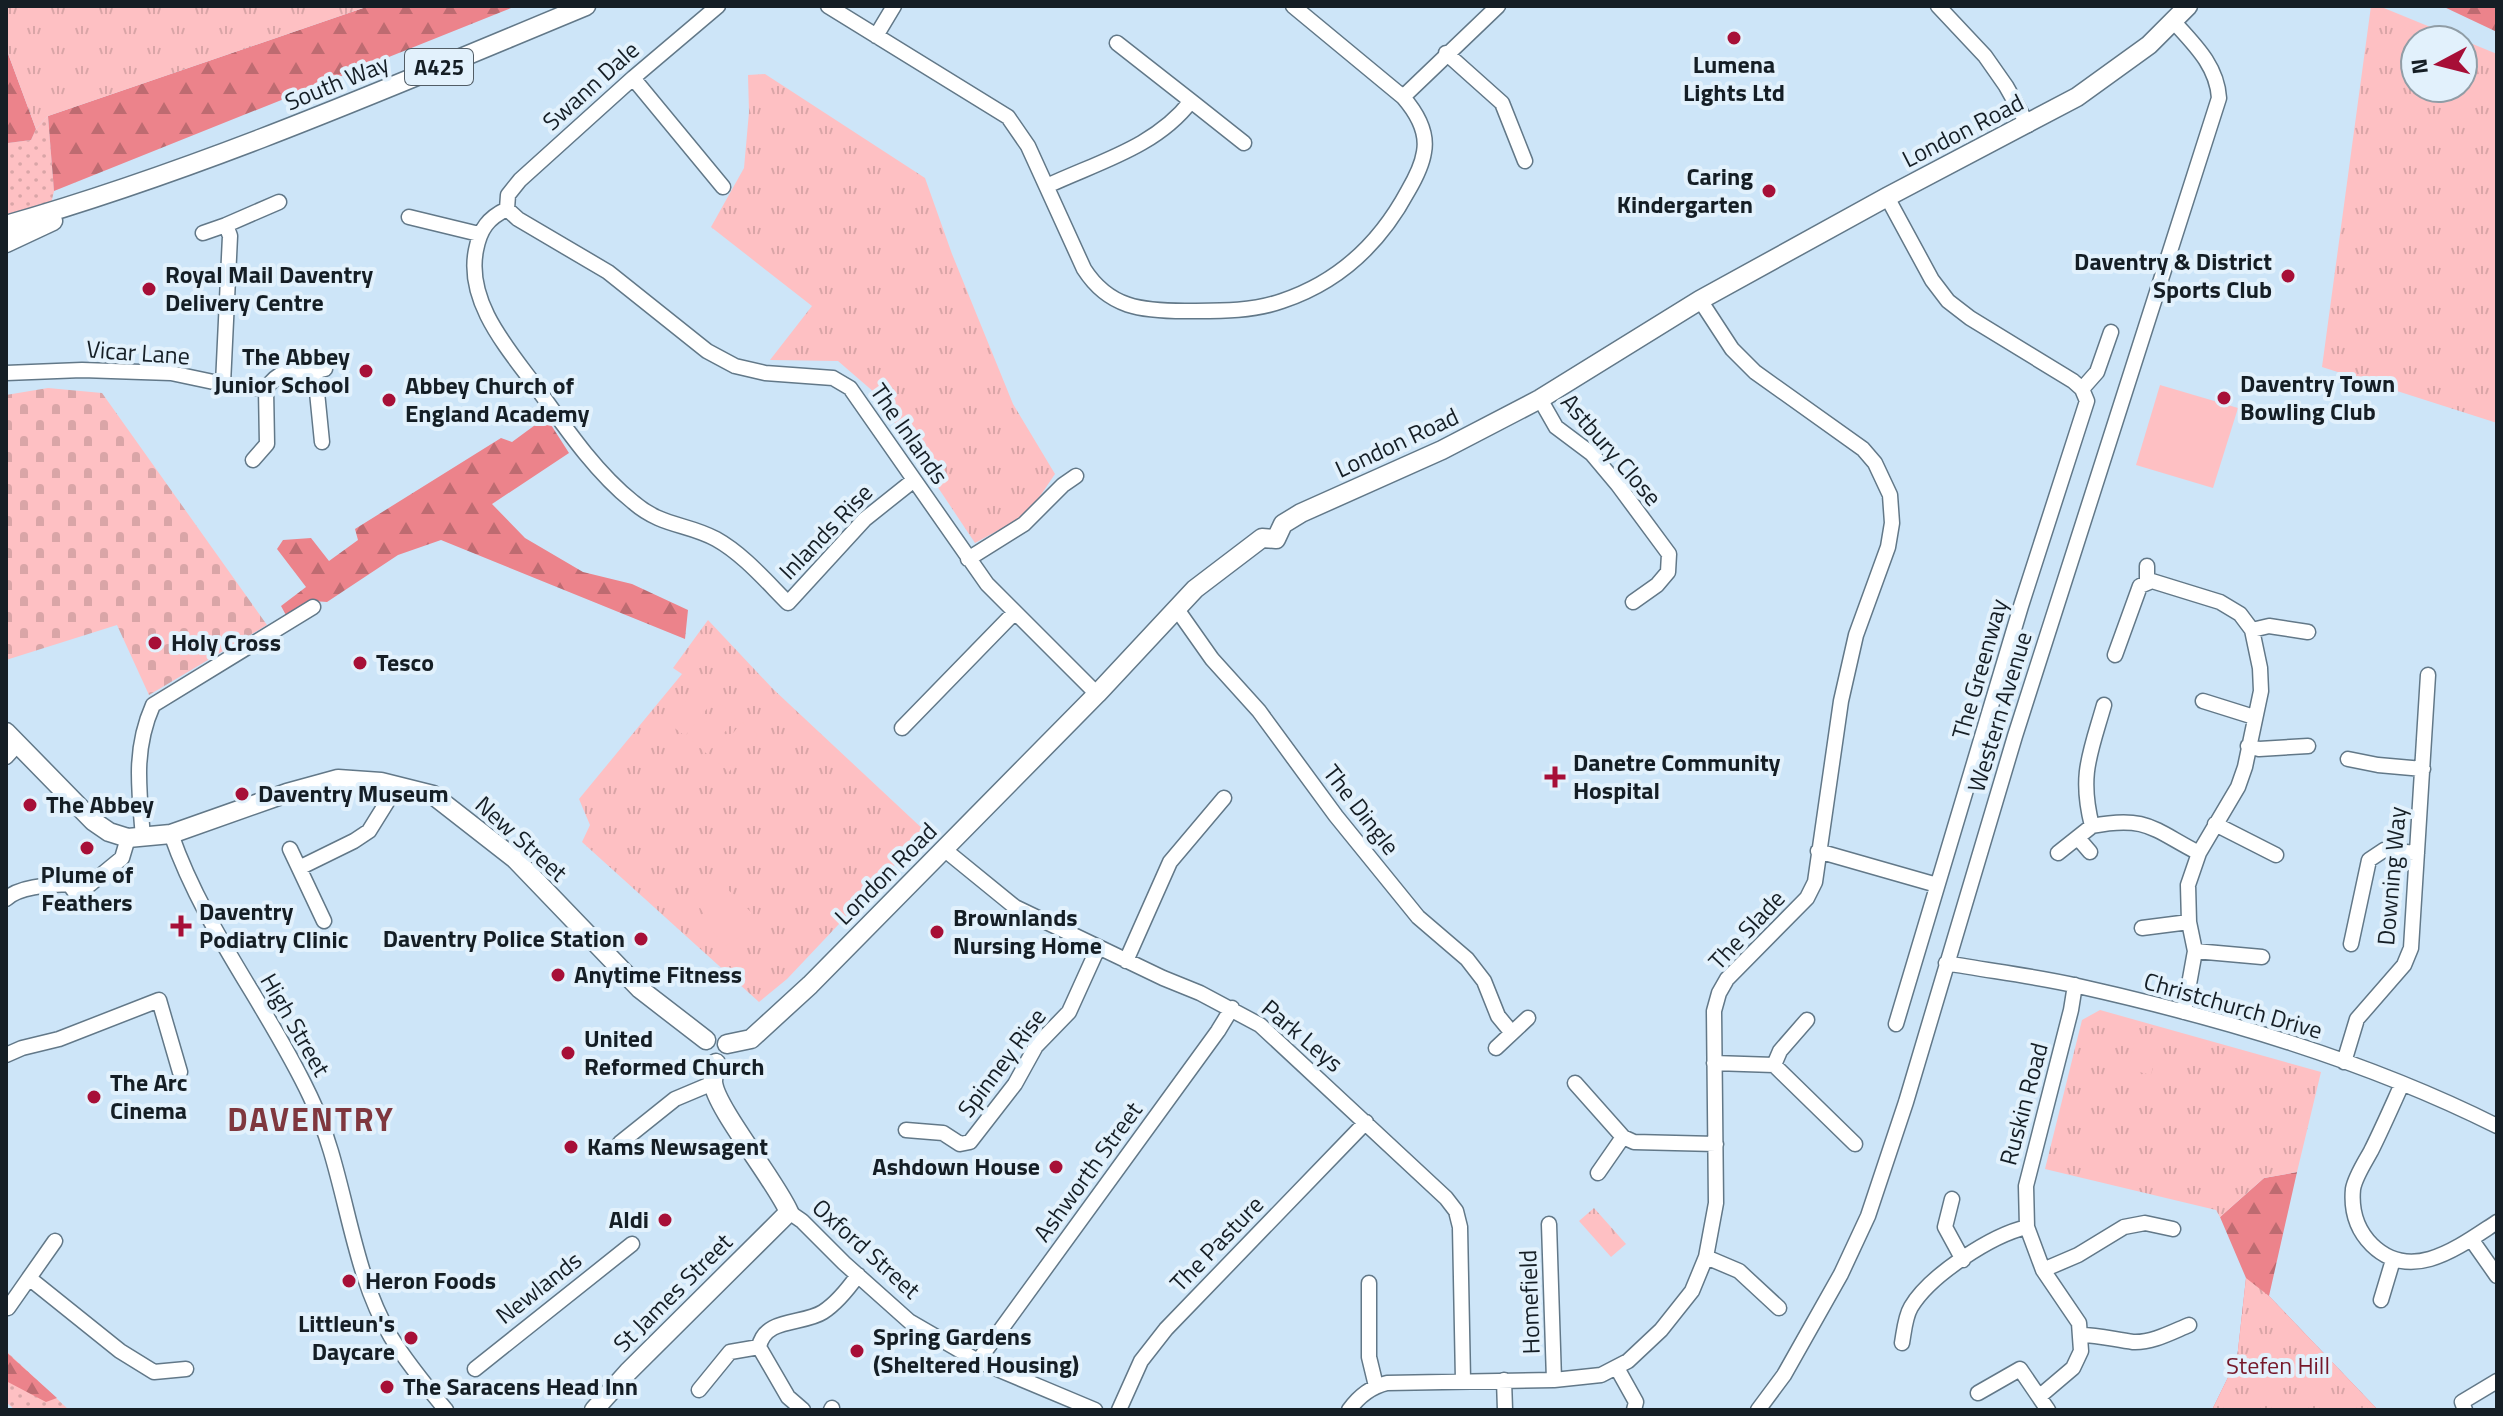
<svg xmlns="http://www.w3.org/2000/svg" width="2503" height="1416" font-family="'Titillium Web',sans-serif">
<style>
.grass{fill:url(#grass-dots)}
.forest{fill:url(#forest-firs)}
.cemetery{fill:url(#cemetery-stones)}
.park{fill:url(#park-tufts)}
.pitch{fill:#fec0c3}
.lines{fill:none;stroke-linecap:round;stroke-linejoin:round}
.minor-casing{stroke:#627888;stroke-width:17}
.major-casing{stroke:#627888;stroke-width:21}
.minor{stroke:#fff;stroke-width:14}
.major{stroke:#fff;stroke-width:18}
.poi-dot{fill:#a70f37;stroke:#e2f1fc;stroke-width:3}
.labels{text-anchor:middle;stroke-width:8;stroke-linejoin:round;paint-order:stroke}
.shield{fill:#e2f1fc;stroke:#525d66;stroke-width:2}
.shield-label{font-size:22px;font-weight:bold;fill:#151e25}
.poi-label{font-size:24px;font-weight:bold;fill:#151e25;stroke:#e2f1fc;text-anchor:start}
.street-label{font-size:24px;fill:#151e25;stroke:#e2f1fc}
.park-label{font-size:24px;fill:#76182a;stroke:#e2f1fc}
.district-label{font-size:32px;font-weight:bold;letter-spacing:2px;fill:#7f373e;stroke:#e2f1fc}
</style>
<defs>
<pattern id="grass-dots" width="8" height="8" patternUnits="userSpaceOnUse" patternTransform="scale(2)"><rect width="8" height="8" fill="#fec0c3"/><path d="M2 2h.1M6 6h.1" fill="none" stroke="#d9a5a7" stroke-width="1.8" stroke-linecap="round"/></pattern>
<pattern id="forest-firs" width="22" height="20" patternUnits="userSpaceOnUse" patternTransform="scale(2)"><rect width="22" height="20" fill="#ec838b"/><path d="M5 1l3.5 6h-7zM16 11l3.5 6h-7z" fill="#be6b71"/></pattern>
<pattern id="cemetery-stones" width="16" height="16" patternUnits="userSpaceOnUse" patternTransform="scale(2)"><rect width="16" height="16" fill="#fec0c3"/><path d="M2 7V4a2 2 0 0 1 4 0v3zM10 15v-3a2 2 0 0 1 4 0v3z" fill="#d9a5a7"/></pattern>
<pattern id="park-tufts" width="24" height="20" patternUnits="userSpaceOnUse" patternTransform="scale(2)"><rect width="24" height="20" fill="#fec0c3"/><path d="M3 7l-1-3M5 7V3M7 7l1-3M15 17l-1-3M17 17v-4M19 17l1-3" fill="none" stroke="#d9a5a7"/></pattern>
</defs>
<rect width="100%" height="100%" fill="#cde5f8"/>
<path class="grass" d="M48,116L54,191L51,204L6,215V139L8,143L31,140L36,129Z
M6,1351L69,1410H15L6,1402Z"/>
<path class="forest" d="M369,6H516L54,191L48,116Z
M2442,6H2497V32Z
M6,48L36,129L31,140L8,143L6,139Z
M546,417L569,453L492,504L525,538L583,572L632,584L688,610L685,639L441,540L398,555L327,602L313,601L287,617L281,606L306,587L277,549L283,540L311,538L329,561L358,540L355,529L501,438L512,442Z
M2297,1172L2269,1296L2378,1410H2212L2237,1359L2246,1278L2220,1217L2264,1178Z
M6,1351V1352L57,1398L46,1402L6,1381Z"/>
<path class="cemetery" d="M48,388L102,393L267,625L149,695L117,625L6,660V395Z"/>
<path class="park" d="M6,6H369L48,116L36,129L6,48Z
M2371,6H2379L2462,40H2415V88H2463V40L2497,54V423L2322,367Z
M765,74L925,178L952,254L1013,404L1055,474L1028,514L975,543L875,393L838,361L770,360L812,306L711,227L744,168L749,112L748,75Z
M708,620L773,689L926,832L787,979L759,1002L582,842L590,825L579,799L682,674L673,668Z
M2100,1010L2321,1072L2297,1172L2264,1178L2220,1217L2216,1210L2045,1169L2082,1020Z
M1594,1208L1626,1244L1611,1257L1579,1221Z
M2246,1278L2269,1296L2378,1410H2212L2237,1359Z"/>
<path class="pitch" d="M2160,385L2238,408L2213,488L2136,465Z
M698,687L714,700L685,736L668,723Z
M720,704L737,717L707,754L691,740Z
M742,722L758,735L729,772L713,758Z
M715,877L755,916L749,922L747,932L725,946L709,927V922L693,897Z
M2136,1036L2159,1041L2151,1075L2128,1069Z"/>
<g class="lines">
<defs>
<path id="minor" d="M828,6L1008,117L1028,146L1084,269C1109,308 1142,311 1185,311C1218,311 1251,312 1282,301C1339,282 1380,243 1408,191C1415,179 1422,166 1424,152C1428,131 1416,112 1403,97L1293,6
M1938,6L1985,56L2006,86L2028,125
M876,36L894,6
M1446,53L1502,103L1525,161
M633,78L723,187
M1403,97L1498,6
M1191,101L1244,143
M1047,186C1098,162 1156,147 1191,101L1117,43
M1887,197L1932,280L1948,301L1970,318L2073,381L2082,389
M507,209L518,219L608,272L707,351L735,366L765,373L833,378L850,388L987,584L1097,694
M507,209C488,218 480,229 476,250C465,305 513,354 542,395C569,433 597,473 633,502C662,527 686,523 716,539C743,554 766,581 788,603L865,519L914,480
M507,209L508,195L520,180L633,78L718,6
M409,217L479,234
M203,233L226,225
M315,372L322,442
M6,373L82,370L171,373L223,384L266,389
M223,384L230,236L226,225L279,202
M266,389C283,362 301,375 325,369
M1540,399L1556,427L1592,454L1618,485L1669,554L1668,572L1657,585L1633,602
M253,460L267,444L266,389
M968,559L1024,524L1063,485L1076,476
M2147,583V566
M1175,612L1181,615L1212,659L1259,711L1336,816L1418,917L1467,959L1484,981L1498,1016L1512,1033
M2252,630L2269,626L2308,632
M2115,655L2140,586L2152,581L2220,602L2240,614L2252,630L2260,668L2261,691L2245,767L2238,787L2199,853L2188,885L2189,922L2195,951L2184,1012
M2203,701L2254,717
M2104,705C2090,754 2079,775 2092,826C2147,815 2154,830 2199,853
M902,728L1015,612
M2248,746L2259,749L2308,746
M6,757L17,745
M2348,759L2378,765L2423,769
M2215,824L2276,855
M171,834C204,929 268,1007 310,1096C347,1173 348,1264 391,1337C407,1363 427,1387 446,1410
M143,837C139,789 133,750 153,705L313,607
M2078,838L2090,852
M290,849L299,868
M945,850L1015,907L1163,978L1200,993L1260,1025L1446,1198L1456,1211L1460,1227L1463,1380
M1818,851L1937,885
M2058,853L2092,826
M6,899C19,886 50,885 69,884L77,895L122,858L128,838
M324,921L299,868L354,841L369,831L397,786
M2142,928L2189,922
M2351,944L2369,860L2384,850L2417,853
M2195,951L2262,957
M1126,961L1170,862L1224,798
M1946,963C1990,971 2034,976 2078,986C2221,1018 2365,1060 2497,1126
M1896,1024L2021,606L2087,401L2082,389L2097,372L2111,332
M1496,1048L1528,1018
M6,1055L22,1048L59,1039L159,1000L180,1072
M2344,1062L2357,1019L2404,965L2411,948L2428,675
M1714,1063L1774,1065L1855,1144
M1774,1065L1780,1051L1807,1020
M1575,1083L1623,1137L1634,1142L1716,1144
M2402,1084C2392,1106 2382,1129 2371,1151C2365,1162 2355,1177 2353,1189C2351,1210 2357,1230 2372,1245C2412,1284 2460,1246 2497,1222
M906,1130L943,1133L960,1144L970,1142L1015,1084L1036,1046L1069,1012L1098,948
M620,1143L675,1099L713,1083
M1598,1173L1623,1137
M1952,1199L1945,1227L1963,1260
M789,1212L802,1221L844,1263L909,1321L978,1361L1095,1410
M1549,1224L1554,1380
M2471,1239L2497,1276
M55,1241L29,1278L120,1351L154,1372L186,1369
M1706,1257L1739,1271L1779,1308
M2043,1270L2078,1255L2124,1227L2145,1223L2173,1229
M1369,1283V1357L1376,1386
M2381,1300L2393,1260
M8,1308L29,1278
M2081,1335C2099,1335 2116,1340 2133,1342C2152,1343 2172,1332 2189,1325
M1902,1343C1904,1332 1905,1317 1911,1307C1930,1275 1992,1235 2027,1227
M978,1361L1218,1031L1232,1008
M1617,1368L1636,1402L1634,1410
M475,1369L632,1244
M1504,1380L1505,1410
M699,1390L730,1352L759,1347
M1978,1393L2020,1369L2048,1410
M2040,1396L2073,1368L2081,1351L2079,1323L2043,1270L2027,1227L2026,1186L2071,1010L2075,985
M803,1410L788,1397L759,1347C765,1317 803,1325 823,1312C837,1303 848,1289 858,1275
M831,1410L832,1408
M1119,1410L1141,1361L1166,1329L1366,1122
M1349,1410C1359,1396 1370,1387 1387,1383L1554,1380L1601,1375L1628,1361L1661,1330L1692,1291L1706,1257L1716,1203L1714,1011L1719,993L1727,979L1807,898L1815,882L1841,701L1856,635L1888,547L1892,523L1890,495L1875,463L1863,449L1755,372L1732,349L1700,300
M1758,1410L1784,1375L1841,1274L1868,1216L1906,1102L2015,736L2219,98C2217,66 2195,45 2174,22
M2465,1410L2462,1402L2497,1381"/>
<path id="major" d="M6,225C205,168 395,85 586,6
M6,243L53,221
M6,732L93,821L109,832L128,838L171,834L287,793L338,779L381,782L433,795L515,859L640,989L706,1040
M727,1044L751,1039L810,985L1097,694L1195,589L1262,538L1276,539L1283,524L1301,513L1442,450L1540,399L1700,300L1887,197L2077,97L2149,45L2188,6
M594,1410L628,1372L789,1212C775,1180 715,1107 713,1082C713,1076 715,1069 716,1063"/>
</defs>
<use href="#minor" class="minor-casing"/>
<use href="#major" class="major-casing"/>
<use href="#minor" class="minor"/>
<use href="#major" class="major"/>
</g>
<g class="poi-dot">
<circle cx="1734" cy="38" r="8"/>
<circle cx="1769" cy="191" r="8"/>
<circle cx="2288" cy="276" r="8"/>
<circle cx="149" cy="289" r="8"/>
<circle cx="366" cy="371" r="8"/>
<circle cx="2224" cy="398" r="8"/>
<circle cx="389" cy="400" r="8"/>
<circle cx="155" cy="643" r="8"/>
<circle cx="360" cy="663" r="8"/>
<path d="M1551 765h8v8h8v8h-8v8h-8v-8h-8v-8h8z"/>
<circle cx="242" cy="794" r="8"/>
<circle cx="30" cy="805" r="8"/>
<circle cx="87" cy="848" r="8"/>
<path d="M177 914h8v8h8v8h-8v8h-8v-8h-8v-8h8z"/>
<circle cx="937" cy="932" r="8"/>
<circle cx="641" cy="939" r="8"/>
<circle cx="558" cy="975" r="8"/>
<circle cx="568" cy="1053" r="8"/>
<circle cx="94" cy="1097" r="8"/>
<circle cx="571" cy="1147" r="8"/>
<circle cx="1056" cy="1167" r="8"/>
<circle cx="665" cy="1220" r="8"/>
<circle cx="349" cy="1281" r="8"/>
<circle cx="411" cy="1338" r="8"/>
<circle cx="857" cy="1351" r="8"/>
<circle cx="387" cy="1387" r="8"/>
</g>
<g class="labels">
<rect class="shield" x="405" y="49" width="68" height="36" rx="6"/>
<g class="shield-label">
<text x="439" y="75">A425</text>
</g>
<g class="poi-label">
<text x="1734" y="73" text-anchor="middle">Lumena<tspan x="1734" dy="28">Lights Ltd</tspan></text>
<text x="1753" y="185" text-anchor="end">Caring<tspan x="1753" dy="28">Kindergarten</tspan></text>
<text x="2272" y="270" text-anchor="end">Daventry &amp; District<tspan x="2272" dy="28">Sports Club</tspan></text>
<text x="165" y="283">Royal Mail Daventry<tspan x="165" dy="28">Delivery Centre</tspan></text>
<text x="350" y="365" text-anchor="end">The Abbey<tspan x="350" dy="28">Junior School</tspan></text>
<text x="2240" y="392">Daventry Town<tspan x="2240" dy="28">Bowling Club</tspan></text>
<text x="405" y="394">Abbey Church of<tspan x="405" dy="28">England Academy</tspan></text>
<text x="171" y="651">Holy Cross</text>
<text x="376" y="671">Tesco</text>
<text x="1573" y="771">Danetre Community<tspan x="1573" dy="28">Hospital</tspan></text>
<text x="258" y="802">Daventry Museum</text>
<text x="46" y="813">The Abbey</text>
<text x="87" y="883" text-anchor="middle">Plume of<tspan x="87" dy="28">Feathers</tspan></text>
<text x="199" y="920">Daventry<tspan x="199" dy="28">Podiatry Clinic</tspan></text>
<text x="953" y="926">Brownlands<tspan x="953" dy="28">Nursing Home</tspan></text>
<text x="625" y="947" text-anchor="end">Daventry Police Station</text>
<text x="574" y="983">Anytime Fitness</text>
<text x="584" y="1047">United<tspan x="584" dy="28">Reformed Church</tspan></text>
<text x="110" y="1091">The Arc<tspan x="110" dy="28">Cinema</tspan></text>
<text x="587" y="1155">Kams Newsagent</text>
<text x="1040" y="1175" text-anchor="end">Ashdown House</text>
<text x="649" y="1228" text-anchor="end">Aldi</text>
<text x="365" y="1289">Heron Foods</text>
<text x="395" y="1332" text-anchor="end">Littleun's<tspan x="395" dy="28">Daycare</tspan></text>
<text x="873" y="1345">Spring Gardens<tspan x="873" dy="28">(Sheltered Housing)</tspan></text>
<text x="403" y="1395">The Saracens Head Inn</text>
</g>
<g class="street-label">
<text transform="translate(337 83) rotate(-22)" y="8">South Way</text>
<text transform="translate(591 86) rotate(-42)" y="8">Swann Dale</text>
<text transform="translate(1963 131) rotate(-27)" y="8">London Road</text>
<text transform="translate(138 353) rotate(4)" y="8">Vicar Lane</text>
<text transform="translate(909 434) rotate(55)" y="8">The Inlands</text>
<text transform="translate(1397 443) rotate(-25)" y="8">London Road</text>
<text transform="translate(1611 450) rotate(49)" y="8">Astbury Close</text>
<text transform="translate(826 532) rotate(-46)" y="8">Inlands Rise</text>
<text transform="translate(1980 669) rotate(-74)" y="8">The Greenway</text>
<text transform="translate(2000 712) rotate(-73)" y="8">Western Avenue</text>
<text transform="translate(1361 810) rotate(52)" y="8">The Dingle</text>
<text transform="translate(521 839) rotate(42)" y="8">New Street</text>
<text transform="translate(886 874) rotate(-45)" y="8">London Road</text>
<text transform="translate(2392 876) rotate(-85)" y="8">Downing Way</text>
<text transform="translate(1747 930) rotate(-47)" y="8">The Slade</text>
<text transform="translate(2233 1006) rotate(16)" y="8">Christchurch Drive</text>
<text transform="translate(295 1025) rotate(60)" y="8">High Street</text>
<text transform="translate(1302 1036) rotate(40)" y="8">Park Leys</text>
<text transform="translate(1002 1063) rotate(-53)" y="8">Spinney Rise</text>
<text transform="translate(2024 1104) rotate(-75)" y="8">Ruskin Road</text>
<text transform="translate(1088 1172) rotate(-54)" y="8">Ashworth Street</text>
<text transform="translate(1217 1244) rotate(-46)" y="8">The Pasture</text>
<text transform="translate(866 1249) rotate(42)" y="8">Oxford Street</text>
<text transform="translate(539 1288) rotate(-38)" y="8">Newlands</text>
<text transform="translate(673 1293) rotate(-45)" y="8">St James Street</text>
<text transform="translate(1530 1302) rotate(-92)" y="8">Homefield</text>
</g>
<g class="park-label">
<text x="2278" y="1374">Stefen Hill</text>
</g>
<g class="district-label">
<text x="311" y="1131">DAVENTRY</text>
</g>
</g>
<rect width="2503" height="1416" fill="none" stroke="#151e25" stroke-width="16"/>
<g transform="translate(2439 64) rotate(263)"><circle r="38" fill="#e2f1fc" stroke="#909da6" stroke-width="2"/>
<path d="M0-6L14 30L0 20L-14 30Z" fill="#a70f37"/>
<text y="-12" font-size="22" font-weight="bold" text-anchor="middle" fill="#151e25">N</text>
</g>
</svg>
